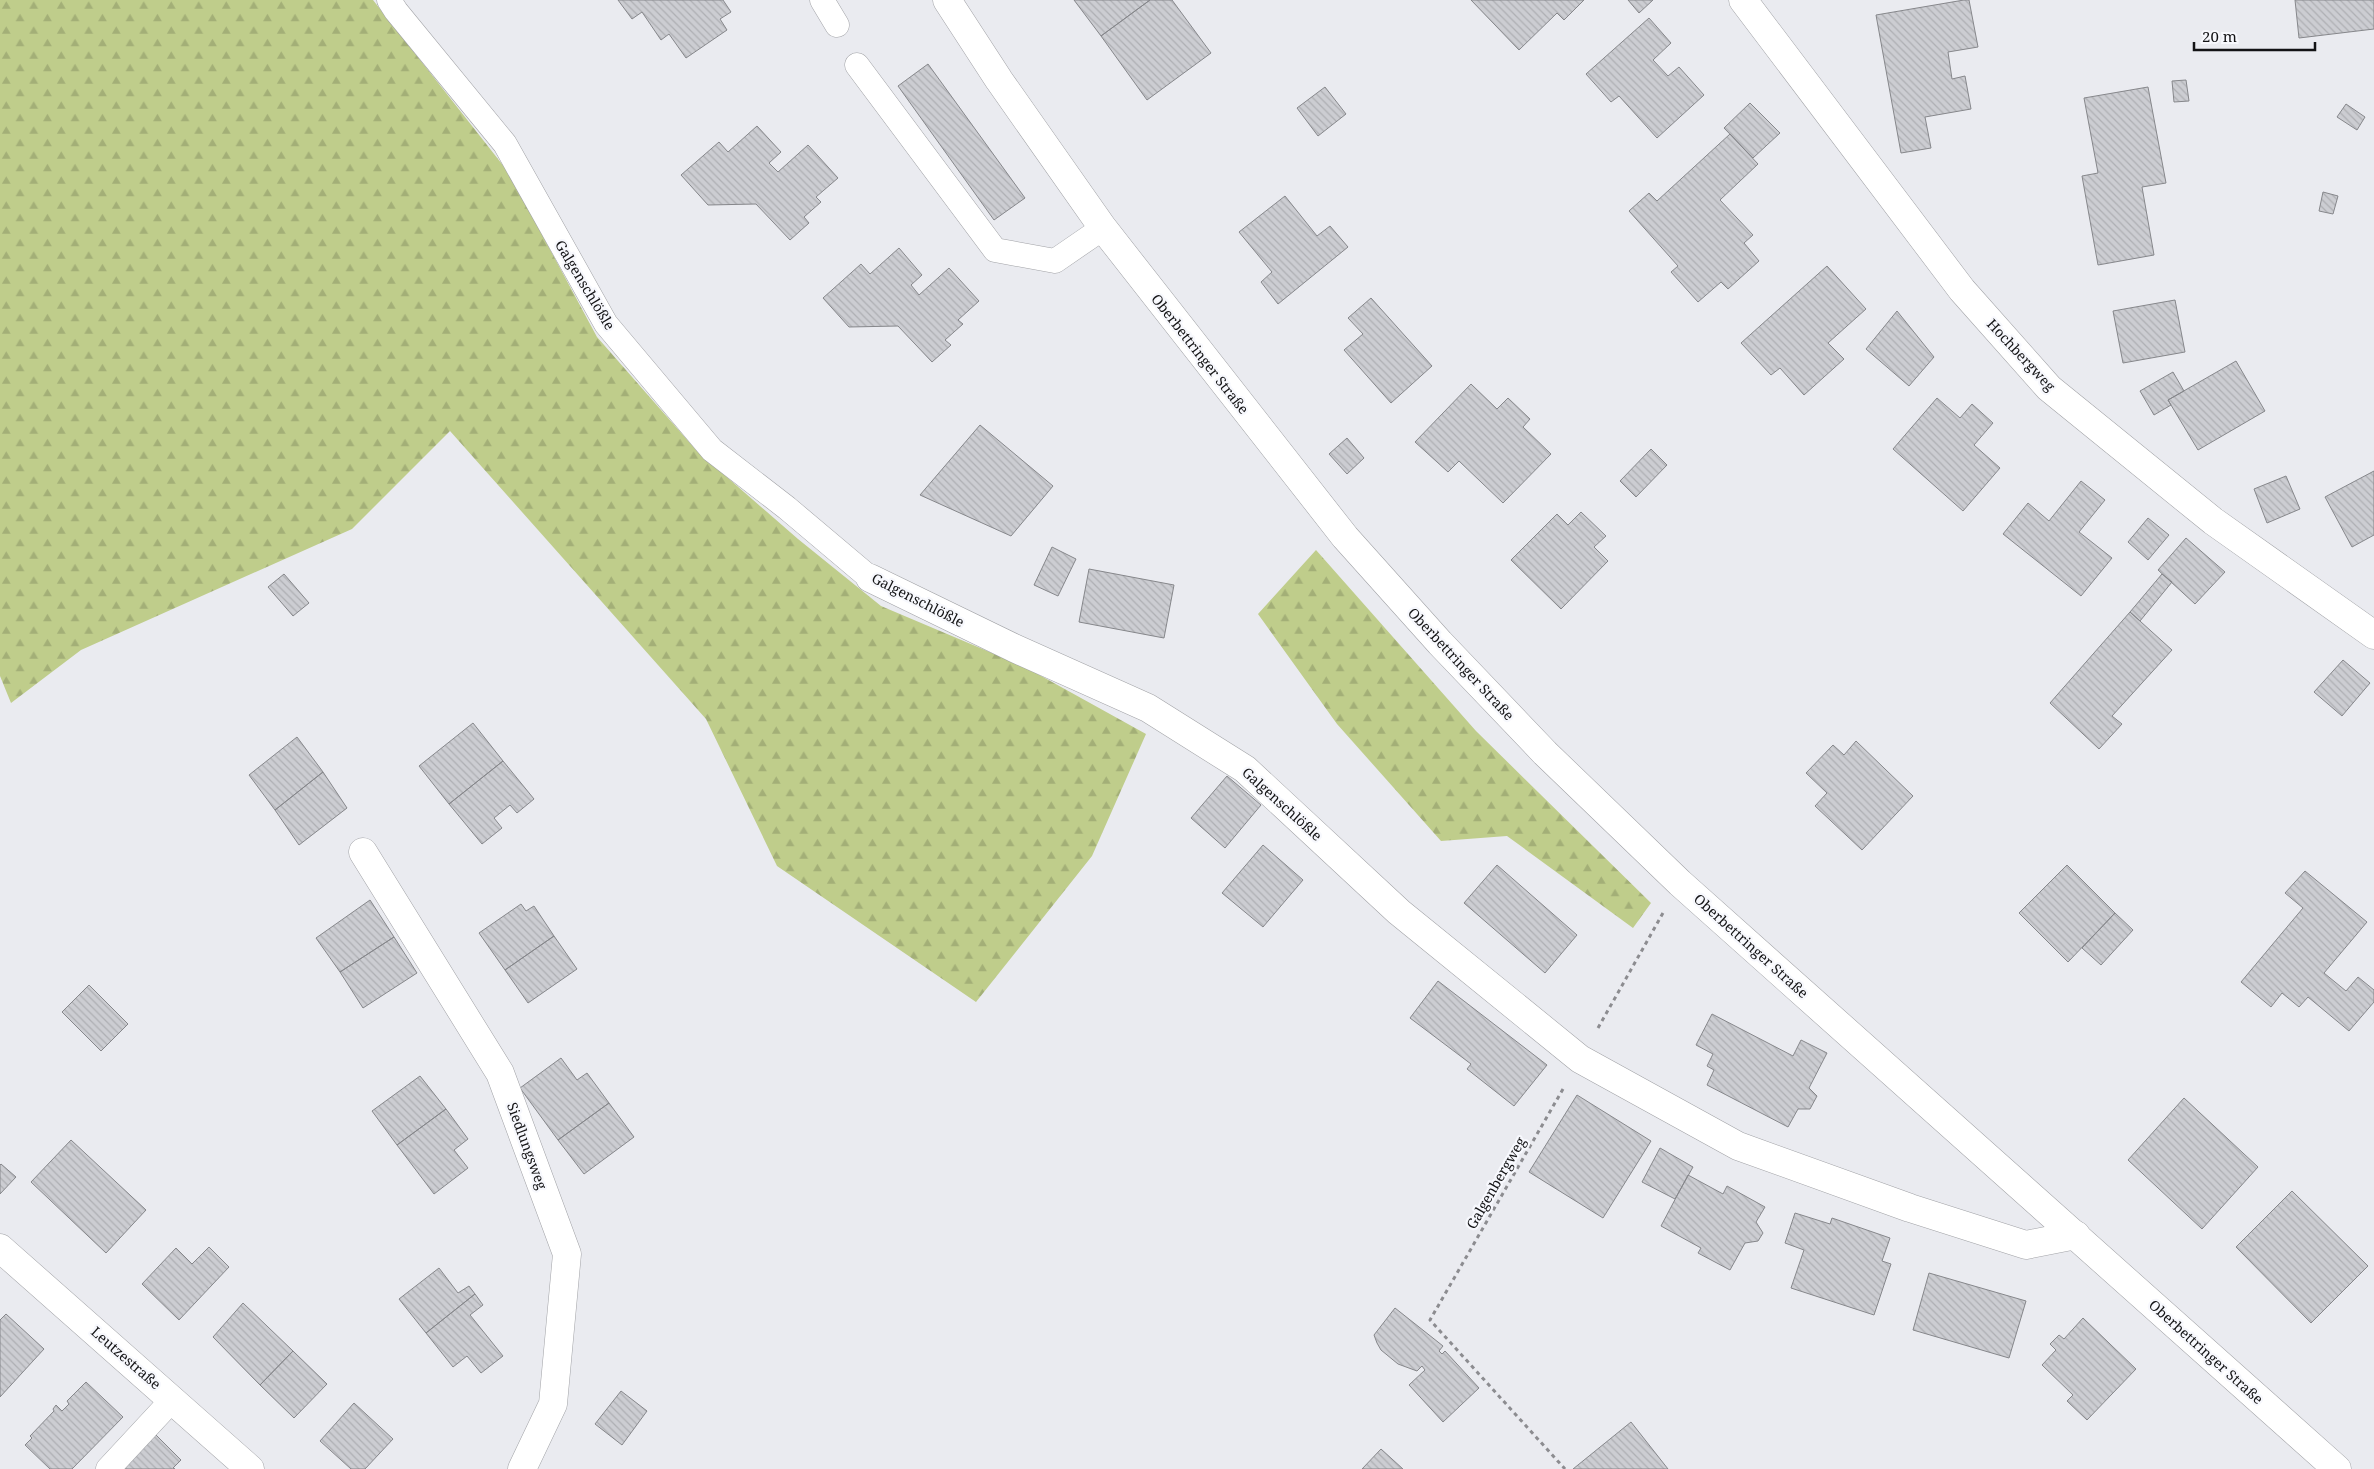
<svg xmlns="http://www.w3.org/2000/svg" width="2374" height="1469" font-family="'Noto Serif',serif">
<style>
.forest{fill:url(#forest-firs)}
.building{fill:url(#building-back-hatch);stroke:#86878b}
.lines{fill:none;stroke-linecap:round;stroke-linejoin:round}
.lane-casing{stroke:#a1a2a6;stroke-width:25}
.street-casing{stroke:#a1a2a6;stroke-width:29}
.secondary-casing{stroke:#a1a2a6;stroke-width:29}
.path{stroke:#8c8c90;stroke-width:3;stroke-dasharray:4 4;stroke-linecap:butt}
.lane{stroke:#fff;stroke-width:24}
.street{stroke:#fff;stroke-width:28}
.secondary{stroke:#fff;stroke-width:28}
.labels{text-anchor:middle;stroke-width:4.5;stroke-linejoin:round;paint-order:stroke}
.street-label{font-size:14px;fill:#131315;stroke:#f7f8fd}
</style>
<defs>
<pattern id="forest-firs" width="22" height="20" patternUnits="userSpaceOnUse" patternTransform="scale(1.25)"><rect width="22" height="20" fill="#bfcd8b"/><path d="M5 1l3.5 6h-7zM16 11l3.5 6h-7z" fill="#a3af77"/></pattern>
<pattern id="building-back-hatch" width="6" height="6" patternUnits="userSpaceOnUse" patternTransform="scale(1.25)"><rect width="6" height="6" fill="#cccdd2"/><path d="M-1 5l2 2M0 0l6 6M5-1l2 2" fill="none" stroke="#aeafb3"/></pattern>
</defs>
<rect width="100%" height="100%" fill="#eaebf0"/>
<path class="forest" d="M0,0H373L509,173L597,337L697,451L798,539L881,606L1025,667L1146,734L1092,856L976,1002L777,866L706,719L450,431L352,529L81,650L11,703L0,676Z
M1316,550L1476,731L1651,903L1633,928L1507,836L1441,841L1337,724L1258,614Z"/>
<path class="building" d="M618,0H723L731,12L720,19L727,30L686,58L669,34L661,40L642,12L632,19Z
M1074,0H1150L1101,36Z
M1150,0H1172L1211,53L1147,100L1101,36Z
M1471,0H1584L1564,20L1557,13L1519,50Z
M1628,0H1653L1639,13Z
M1964,0H1969L1978,47L1948,52L1952,79L1965,76L1971,109L1925,117L1931,148L1901,153L1876,15Z
M2295,0H2374V29L2299,38Z
M1649,18L1671,43L1653,60L1668,76L1679,67L1704,95L1657,138L1619,96L1611,102L1586,74Z
M928,64L1025,198L994,220L898,86Z
M2186,80L2189,101L2174,102L2172,81Z
M1325,87L1346,114L1318,136L1297,108Z
M2148,87L2166,183L2142,187L2154,255L2098,265L2082,176L2098,173L2084,98Z
M1750,103L1780,133L1753,158L1724,128Z
M2346,104L2365,117L2357,130L2337,117Z
M757,126L781,152L769,163L778,172L808,145L838,178L816,197L821,202L804,217L809,223L790,240L756,204L708,205L681,175L719,142L728,152Z
M1730,134L1758,164L1720,200L1753,235L1744,243L1759,261L1728,289L1721,282L1698,302L1671,272L1678,266L1629,211L1649,193L1657,201Z
M2323,192L2338,196L2333,214L2319,211Z
M1285,196L1317,236L1330,226L1348,247L1278,304L1261,282L1272,272L1239,232Z
M899,248L922,275L911,285L919,295L949,268L979,301L958,320L963,324L945,340L951,345L932,362L898,326L849,327L823,298L861,264L870,274Z
M1827,266L1866,309L1828,343L1844,359L1804,395L1780,368L1771,375L1741,343Z
M1371,298L1432,366L1391,403L1344,350L1363,334L1348,318Z
M2175,300L2185,352L2123,363L2113,311Z
M1897,311L1934,357L1909,386L1866,349Z
M2236,361L2265,411L2198,450L2168,400Z
M2173,372L2184,391L2168,400L2171,405L2154,415L2140,391Z
M1471,384L1497,409L1508,398L1530,419L1523,427L1551,454L1503,503L1459,461L1448,472L1415,442Z
M1937,398L1960,418L1972,404L1993,423L1974,445L2000,468L1963,511L1893,449Z
M980,425L1053,486L1011,536L920,495Z
M1347,438L1364,458L1347,474L1329,454Z
M1651,449L1667,465L1636,497L1620,481Z
M2374,471V535L2352,547L2325,497Z
M2286,476L2300,509L2267,523L2254,489Z
M2081,481L2105,500L2079,532L2112,558L2081,596L2003,534L2028,503L2049,521Z
M1581,512L1606,536L1594,547L1608,561L1561,609L1511,560L1557,514L1568,525Z
M2148,518L2169,535L2148,560L2128,542Z
M2186,538L2225,572L2195,604L2158,570Z
M1052,547L1076,559L1058,596L1034,585Z
M1089,569L1174,585L1164,638L1079,622Z
M284,574L309,603L293,616L268,587Z
M2162,574L2172,582L2140,621L2130,612Z
M2130,612L2172,650L2112,716L2122,724L2099,749L2050,703Z
M2343,660L2370,683L2342,716L2314,692Z
M473,723L503,761L449,804L419,766Z
M297,737L323,772L275,810L249,775Z
M1856,741L1913,796L1862,850L1815,806L1827,793L1806,773L1833,745L1844,755Z
M503,761L534,799L517,813L510,805L494,818L502,828L482,844L449,804Z
M323,772L347,808L299,845L275,810Z
M1227,776L1261,805L1225,848L1191,818Z
M1263,845L1303,880L1263,927L1222,893Z
M1497,865L1577,935L1545,973L1464,903Z
M2067,865L2115,913L2068,962L2019,913Z
M2305,871L2367,922L2324,973L2346,991L2358,977L2374,990V1002L2349,1031L2308,997L2299,1007L2282,993L2271,1007L2241,982L2303,908L2285,893Z
M370,900L394,937L340,972L316,938Z
M521,904L526,911L534,906L554,936L505,970L479,933Z
M2115,913L2133,930L2101,965L2082,948Z
M554,936L577,969L528,1003L505,970Z
M394,937L417,973L363,1008L340,972Z
M1438,981L1547,1065L1514,1106L1467,1069L1471,1064L1410,1018Z
M89,985L128,1024L101,1051L62,1012Z
M1712,1014L1793,1056L1801,1040L1827,1053L1809,1088L1817,1096L1810,1109H1798L1788,1127L1707,1085L1714,1070L1707,1066L1713,1054L1696,1045Z
M561,1058L577,1080L587,1073L609,1103L558,1140L520,1088Z
M420,1076L446,1109L397,1145L372,1111Z
M1577,1095L1651,1141L1603,1218L1529,1172Z
M2184,1098L2258,1167L2202,1229L2128,1160Z
M609,1103L634,1137L584,1174L558,1140Z
M446,1109L468,1139L454,1150L468,1168L434,1194L397,1145Z
M71,1140L146,1210L106,1253L31,1182Z
M1660,1148L1693,1167L1675,1199L1642,1182Z
M1,1164L16,1177L0,1194V1165Z
M1688,1175L1723,1194L1727,1186L1765,1207L1756,1222L1763,1233L1758,1241L1745,1243L1730,1270L1698,1253L1701,1248L1661,1226Z
M2292,1191L2368,1266L2311,1323L2236,1247Z
M1795,1213L1830,1224L1832,1218L1890,1238L1882,1261L1891,1264L1874,1315L1791,1288L1804,1250L1785,1243Z
M209,1247L229,1267L179,1320L142,1284L176,1248L192,1264Z
M439,1268L458,1293L469,1286L475,1294L426,1333L399,1299Z
M1929,1273L2026,1301L2009,1358L1913,1330Z
M475,1294L483,1305L470,1315L503,1356L481,1373L467,1356L453,1367L426,1333Z
M243,1303L293,1351L260,1385L213,1337Z
M1395,1308L1443,1346L1439,1351L1442,1354L1445,1351L1479,1388L1443,1422L1409,1385L1425,1370L1422,1366L1417,1371L1398,1364L1381,1350L1377,1343L1374,1335Z
M6,1314L44,1349L0,1397V1320Z
M2083,1318L2136,1369L2087,1420L2067,1401L2073,1395L2042,1365L2056,1350L2050,1344L2059,1335L2064,1339Z
M293,1351L327,1384L294,1418L260,1385Z
M86,1382L123,1417L72,1469H50L25,1445L32,1438L30,1436L54,1411L53,1409L56,1405L62,1411L69,1404L67,1401Z
M621,1391L647,1411L622,1445L595,1424Z
M354,1403L393,1439L365,1469H351L320,1441Z
M1631,1422L1668,1469H1573Z
M156,1435L181,1460L173,1468L175,1469H122Z
M1381,1449L1403,1469H1362Z"/>
<g class="lines">
<defs>
<path id="lane" d="M389,0L396,11L505,144L606,324L712,450L787,508L870,578
M822,0L837,25
M857,65L995,250L1055,261L1103,228
M108,1469L173,1399"/>
<path id="street" d="M1743,0L1962,290L2049,388L2213,521L2374,635
M870,578L1014,648L1148,708L1245,769L1399,912L1580,1059L1738,1146L1910,1208L2026,1245L2076,1235
M363,852L500,1073L567,1254L553,1404L522,1469
M0,1248L250,1469"/>
<path id="secondary" d="M947,0L999,80L1103,228L1345,537L1440,643L1545,753L1680,883L2337,1469"/>
</defs>
<use href="#lane" class="lane-casing"/>
<use href="#street" class="street-casing"/>
<use href="#secondary" class="secondary-casing"/>
<path class="path" d="M1598,1028L1663,913
M1563,1089L1430,1320L1565,1469"/>
<use href="#lane" class="lane"/>
<use href="#street" class="street"/>
<use href="#secondary" class="secondary"/>
</g>
<g class="labels">
<g class="street-label">
<text transform="translate(585 285) rotate(59)" y="5">Galgenschlößle</text>
<text transform="translate(1200 354) rotate(52)" y="5">Oberbettringer Straße</text>
<text transform="translate(2021 355) rotate(47)" y="5">Hochbergweg</text>
<text transform="translate(918 600) rotate(27)" y="5">Galgenschlößle</text>
<text transform="translate(1461 664) rotate(47)" y="5">Oberbettringer Straße</text>
<text transform="translate(1282 804) rotate(42)" y="5">Galgenschlößle</text>
<text transform="translate(1751 946) rotate(42)" y="5">Oberbettringer Straße</text>
<text transform="translate(527 1146) rotate(70)" y="5">Siedlungsweg</text>
<text transform="translate(1496 1183) rotate(-60)" y="5">Galgenbergweg</text>
<text transform="translate(2206 1352) rotate(42)" y="5">Oberbettringer Straße</text>
<text transform="translate(126 1358) rotate(41)" y="5">Leutzestraße</text>
</g>
</g>
<path d="M2194 42v8h121v-8" fill="none" stroke="#131315" stroke-width="2.5"/>
<text x="2202" y="42" font-size="15" fill="#131315" stroke="#f7f8fd" stroke-width="4" paint-order="stroke">20 m</text>
</svg>
